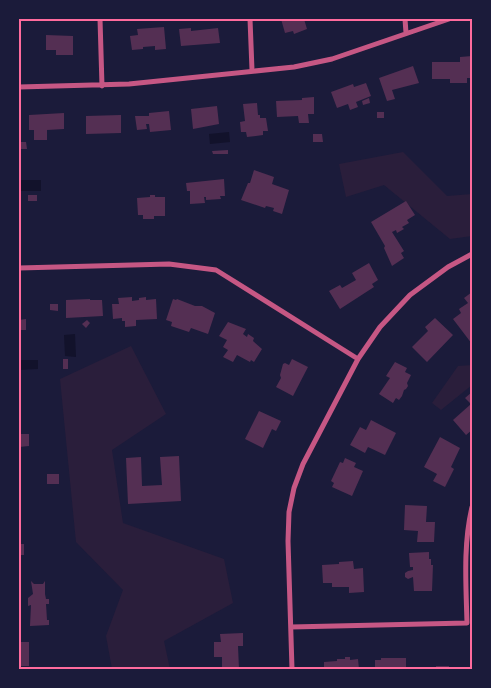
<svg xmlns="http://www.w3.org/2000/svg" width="491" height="688" font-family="Jost,sans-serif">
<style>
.green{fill:#2a1e3b}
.water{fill:#12122b}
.building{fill:#542f53}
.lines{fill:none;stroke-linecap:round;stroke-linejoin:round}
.minor{stroke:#c65784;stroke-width:5}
.neatline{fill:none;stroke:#ff6b9d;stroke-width:2}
</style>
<rect width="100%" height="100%" fill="#1b1b3a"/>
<path class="green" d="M403,152L447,196L472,194V236L450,239L384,185L346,197L339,164Z
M131,346L166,414L112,450L123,523L224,559L233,603L164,641L170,669H112L106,636L123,590L76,542L60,379Z
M472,365V385L441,410L432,403L458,366Z"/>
<path class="water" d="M229,132L230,142L210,144L209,134Z
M20,180H41V191H20Z
M75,334L76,357L65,356L64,335Z
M19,360H38V369L19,370Z"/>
<path class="building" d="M281,19H304L307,29L294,34L293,31L285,33Z
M164,27L166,49L155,50V46L143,47V49L132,50L130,36L138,35L137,29Z
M191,28V31L218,28L220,43L181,46L179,29Z
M46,35L73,36V55H56V50H46Z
M472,56V78H467V83H450V79H432V62H460V57Z
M413,66L419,83L392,90L395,99L387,101L379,78Z
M366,83L371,96L356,102L358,107L350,110L348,104L337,108L331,92L353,84L354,87Z
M314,97V114H308L309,123H299L298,116L277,117L276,101L302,100V98Z
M369,98L370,103L363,105L362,101Z
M257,103L258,115H260V118H266L268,131H263V135L247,137L246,132H241L240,122L245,121L243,104Z
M217,106L219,124L193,129L191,109Z
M169,111L171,130L150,132L149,124H146L147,129L137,130L135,116H149V113Z
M377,112H384V118H377Z
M64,113V129L47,130V140H34V130H29V115Z
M121,115V133L86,134V116Z
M313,134H322L323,142H313Z
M19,142H26L27,149H20Z
M228,150V154H213L212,151Z
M254,170L274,177L272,184L289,190L282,214L273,211L274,208L266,206L265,208L241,200L248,183H250Z
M224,179L225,196H220L221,199L206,200V197H204L205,203L190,204V191H187L186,183Z
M28,195H37V201H28Z
M150,195H155V197H165V216H154V219H143V215H138L137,198L150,197Z
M406,201L415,215L407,220L409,223L402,227L404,229L397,233L396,230L392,232L404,251L401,253L404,258L392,266L384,248L385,246L371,222Z
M369,263L378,280L372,284L374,287L340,309L329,291L340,285L342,288L356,280L352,273Z
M472,292V344L453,319L461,313L459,309L468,303L464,298Z
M132,297V301L139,300V298L146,297V300L156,299L157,319L136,320V326L125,327V321H122V318L113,319L112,304H119L118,298Z
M90,299V300H102L103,316L66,318V300Z
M173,299L176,300L177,299L195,306H202L215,313L208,334L191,328L189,332L171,326L172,322L166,320Z
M50,304H58V311L50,310Z
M435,318L453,335L427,362L412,347L428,331L425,327Z
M26,319V330H19V320Z
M87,320L90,323L86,328L82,324Z
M228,322L246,329L243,334L247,337L248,334L254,338L253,341L262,349L254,362L251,360L250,362L237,355L233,362L223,357L228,350L223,347L227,340L219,336Z
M63,359H68V369H63Z
M292,359L308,367L293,396L276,387L281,378L280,375L283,364L285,363L289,365Z
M395,362L407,368L405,372L411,375L407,383L408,386L406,389L404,390L402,396L399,400L396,398L393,403L379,394L390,378L386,376Z
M472,392V430L466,435L453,420L471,404L465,398Z
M259,411L281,421L276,431L272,429L263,448L245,439Z
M371,420L396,433L385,455L368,447L365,453L350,445L360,427L366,430Z
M19,434H29V446L19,447Z
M440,437L460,448L451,467L454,469L445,487L433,481L437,474L424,467Z
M179,456L181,501L128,504L126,458L141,457L142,486L162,485L160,457Z
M345,458L356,463L354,467L363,471L352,496L332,487L334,483L331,481L340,462L343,463Z
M47,474H59V484H47Z
M405,505L427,506L426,522H435L434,542H417L418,531L404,530Z
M19,544H24V555H19Z
M429,552V559H431V565H433L432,591H414L413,577L408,579L405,577V573L408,571L413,570V567H410L409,553Z
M353,561L354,569L363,568L364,592L349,593V587H332V583H323L322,565L339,564V562Z
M31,581L34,584H43L45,581V594L46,599H49V604H46L47,620H49V625L30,626L31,605L28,606V598L33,594Z
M243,633V646H238L239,669H222V657H214V642H221L220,634Z
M19,642H29V666H19Z
M345,657H350V660L358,659L359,669H324V662L337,661V659H345Z
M381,658H406V669H375V660H381Z
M436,666H449V669H436Z"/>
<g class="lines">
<path class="minor" d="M100,19L102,86
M250,19L252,70
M405,19L406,33
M19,87L129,84L294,67L332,59L449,19
M19,268L169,264L216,270L358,359
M291,627L467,623C466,584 463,545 472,507
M292,669L288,541L289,512L294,488L303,464L358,359L380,327L410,295L448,267L472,254"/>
</g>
<rect width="491" height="688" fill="none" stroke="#1b1b3a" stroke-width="40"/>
<rect x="20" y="20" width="451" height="648" class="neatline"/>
</svg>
